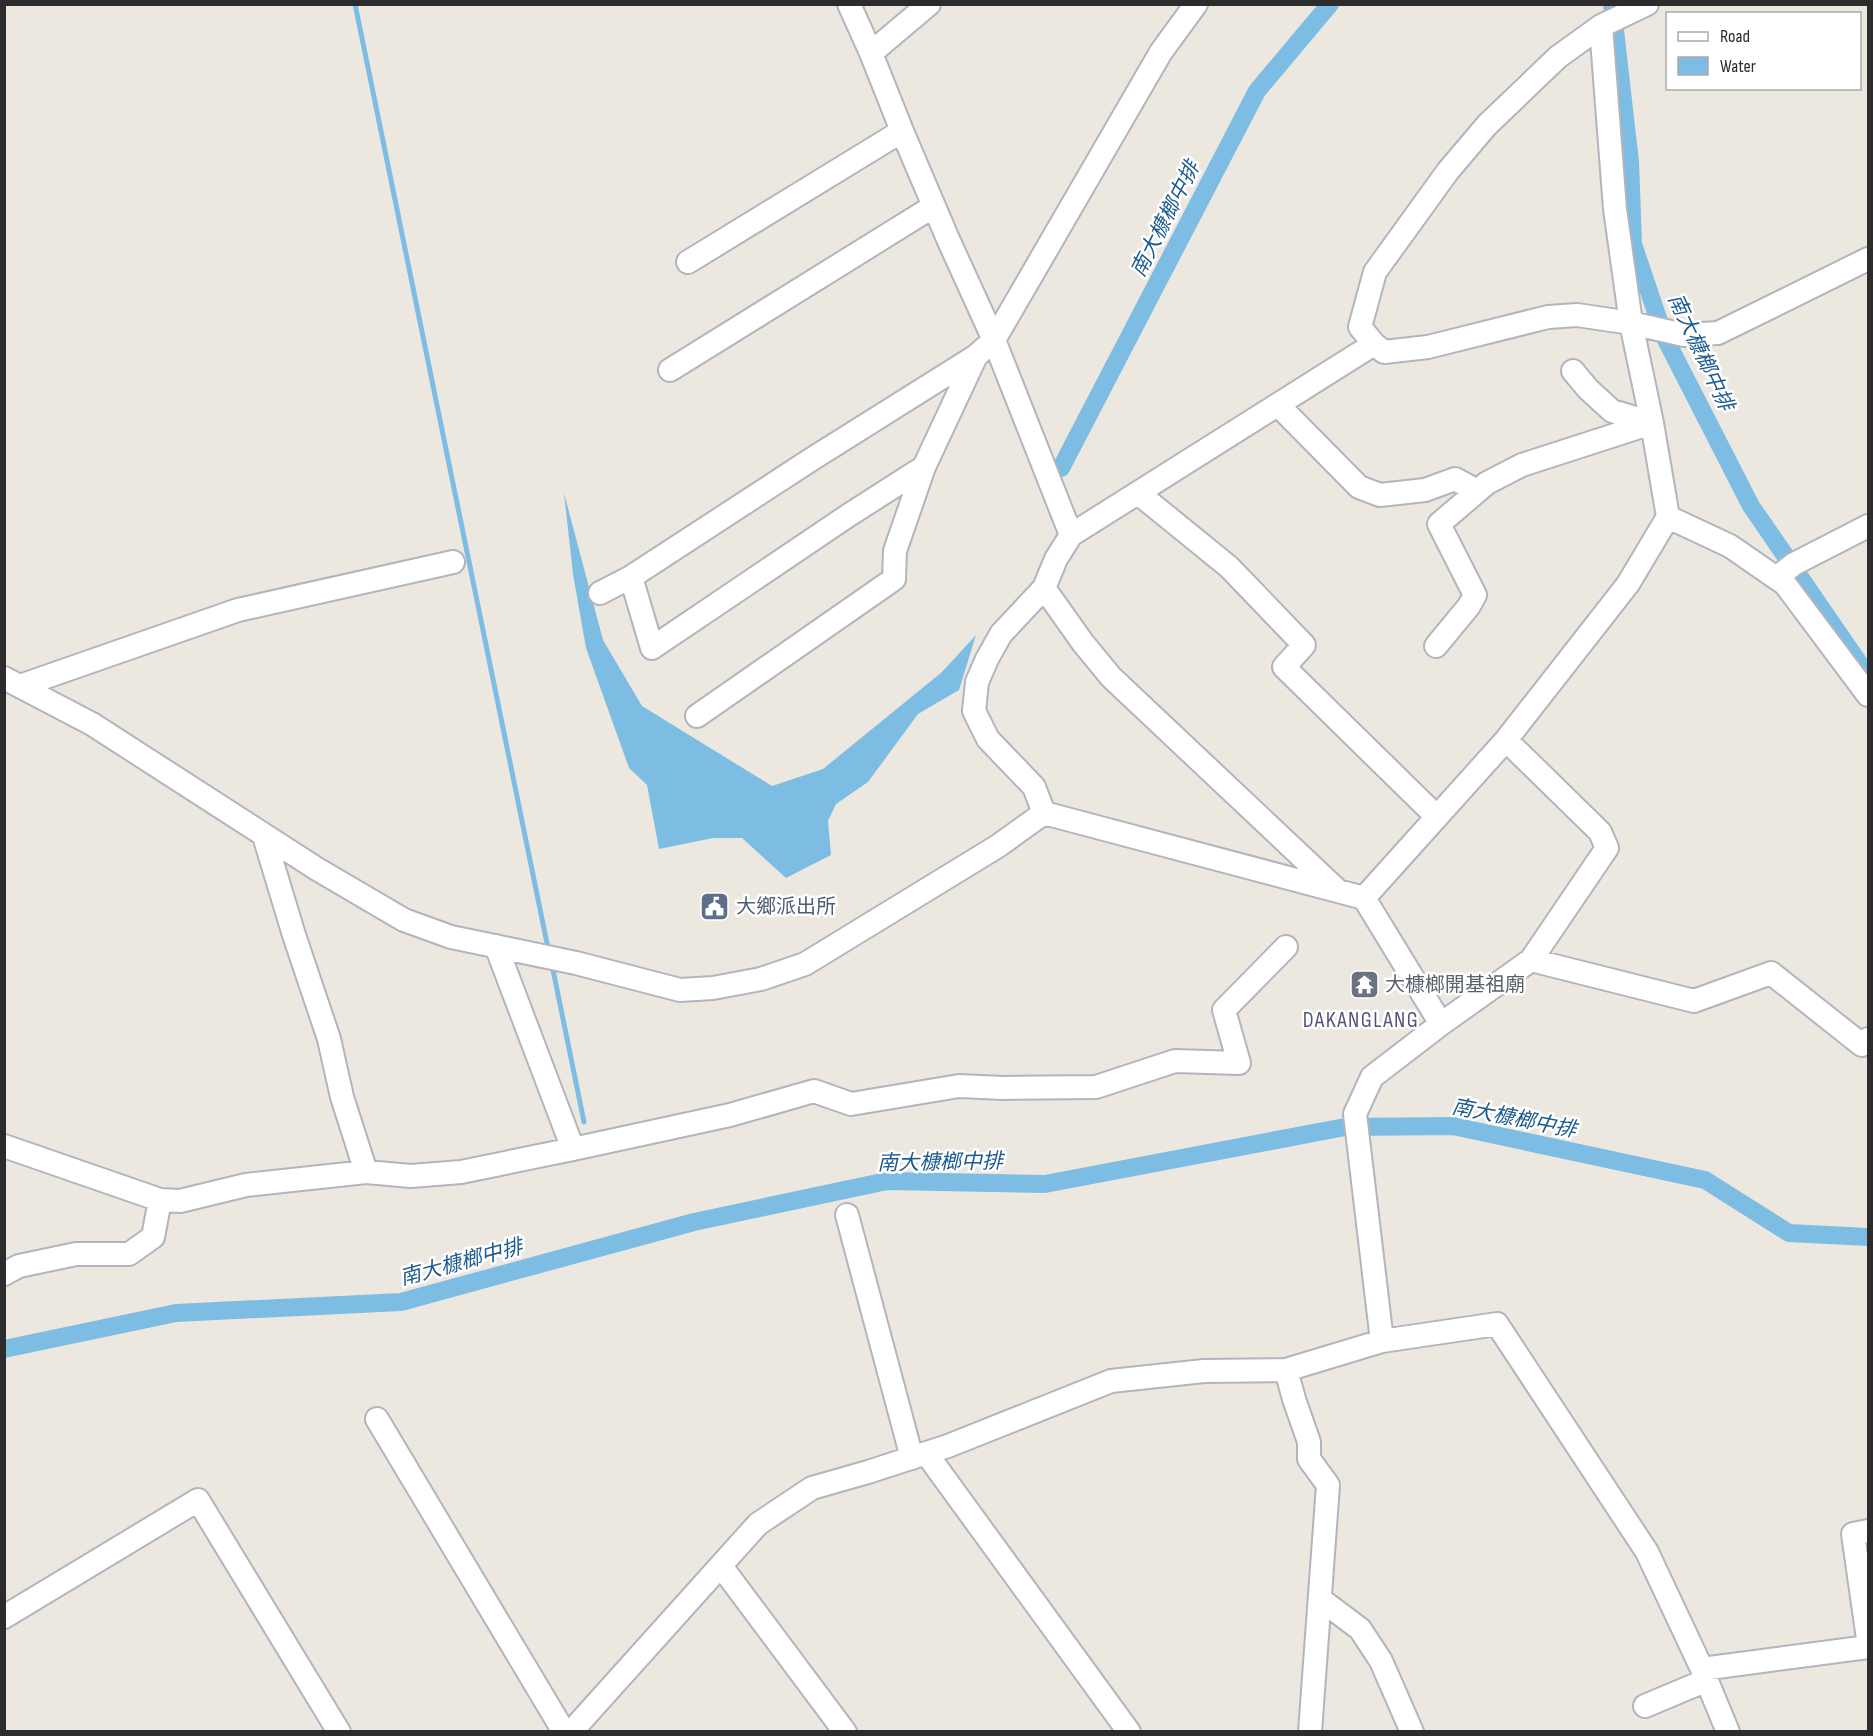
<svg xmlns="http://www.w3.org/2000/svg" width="1873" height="1736" font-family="'Sofia Sans Condensed','Noto Sans TC',sans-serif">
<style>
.water{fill:#7ebde3}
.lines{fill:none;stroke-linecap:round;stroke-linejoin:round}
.stream{stroke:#7ebde3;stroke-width:5}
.canal{stroke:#7ebde3;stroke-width:18}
.minor-casing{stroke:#b3b4be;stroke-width:26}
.minor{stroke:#fff;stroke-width:22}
.labels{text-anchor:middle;stroke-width:5;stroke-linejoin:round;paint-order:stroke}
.service-label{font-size:20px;fill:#4e5e75;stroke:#fff;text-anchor:start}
.worship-label{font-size:20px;fill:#5b616d;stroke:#fff;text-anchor:start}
.water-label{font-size:21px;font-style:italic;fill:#1c5b90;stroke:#fff}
.quarter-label{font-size:22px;letter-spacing:1.5px;fill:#515378;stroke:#fff}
</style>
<rect width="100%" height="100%" fill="#ece8e0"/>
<path class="water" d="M564,493L603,640L642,706L772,786L823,769L942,672L976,635L959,690L918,714L868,782L836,804L828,821L831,855L786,878L742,838H713L659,849L647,785L629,768L586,648L573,574Z"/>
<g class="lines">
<path class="stream" d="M355,4L549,953
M552,965L584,1122"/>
<path class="canal" d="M1612,4L1630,162L1633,244L1664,336L1751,506L1868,676
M1061,468L1257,91L1330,4
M4,1349L176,1313L401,1302L694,1222L887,1181L1045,1184L1345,1127L1453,1126L1705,1180L1789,1233L1868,1237"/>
<defs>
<path id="minor" d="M849,4L871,53L902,131L948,239L994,340L1071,535L1056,559L1044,588L1001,634L987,659L977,682L974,711L988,739L1034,787L1044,813
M871,53L929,4
M1868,259L1718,333L1684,335L1631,323L1652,423L1668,517L1730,546L1785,584L1868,695
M688,262L902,131
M1374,344L1360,327L1375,272L1448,171L1487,125L1558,57L1601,26L1647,4
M670,370L934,206
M1573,371L1588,389L1612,411L1652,423
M1278,405L1359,487L1380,495L1425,490L1455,479L1477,491
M1138,493L1229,567L1304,645L1284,667L1437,817
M1071,535L1374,344L1384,352L1428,347L1548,317L1577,315L1631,323L1615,209L1601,26
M631,577L652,648L849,515L924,467
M1776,578L1794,564L1868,526
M1044,588L1083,643L1111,677L1337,890
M600,593L631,577L812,459L976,356
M1436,646L1469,606L1475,595L1439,524L1487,483L1522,465L1652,423
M4,678L92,724L317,869L404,920L451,937L576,963L680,990L713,988L761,979L805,964L998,846L1044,813
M20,686L238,610L453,562
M697,716L894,579L895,551L924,467L976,356L994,340L1161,52L1196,4
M1506,740L1600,832L1607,848L1531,960
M1044,813L1364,898L1441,1024
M264,836L294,935L329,1039L342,1097L366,1172
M1364,898L1506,740L1628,584L1668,517
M496,946L573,1149L730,1115L814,1091L851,1104L959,1086L1003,1088L1096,1087L1175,1061L1239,1063L1224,1010L1286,947
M4,1146L160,1200L180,1201L246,1185L366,1172L411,1176L461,1172L573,1149
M847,1215L912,1458
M4,1274L19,1266L76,1254H129L153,1237L160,1200
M1382,1341L1355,1114L1372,1077L1441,1024L1531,960L1694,1001L1771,973L1862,1045L1868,1039
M1286,1370L1294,1399L1309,1442V1459L1328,1485L1310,1732
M377,1419L564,1732
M926,1453L1129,1732
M1868,1531L1853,1534L1868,1639
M721,1566L845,1732
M1320,1599L1360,1629L1381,1661L1412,1732
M4,1617L198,1500L339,1732
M1702,1669L1868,1647
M1645,1706L1707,1680
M571,1732L758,1524L812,1488L868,1472L948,1446L1111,1381L1204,1371L1286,1370L1382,1341L1497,1324L1647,1552L1702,1669L1728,1732"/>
</defs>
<use href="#minor" class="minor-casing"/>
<use href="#minor" class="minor"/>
</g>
<defs>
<symbol id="civic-square" viewBox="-11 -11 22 22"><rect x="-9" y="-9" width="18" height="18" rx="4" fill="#5c6f8a" stroke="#fff"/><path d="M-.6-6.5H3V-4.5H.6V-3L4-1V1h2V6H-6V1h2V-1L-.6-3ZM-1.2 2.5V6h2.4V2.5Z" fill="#fff"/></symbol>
<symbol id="temple-square" viewBox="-11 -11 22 22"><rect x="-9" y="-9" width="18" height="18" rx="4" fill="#6b7280" stroke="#fff"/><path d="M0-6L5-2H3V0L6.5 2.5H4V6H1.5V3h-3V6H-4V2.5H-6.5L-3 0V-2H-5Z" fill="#fff"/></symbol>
</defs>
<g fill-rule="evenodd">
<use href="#civic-square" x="698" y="890" width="33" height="33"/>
<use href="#temple-square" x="1348" y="968" width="33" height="33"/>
</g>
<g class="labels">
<g class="service-label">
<text x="736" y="913">大鄉派出所</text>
</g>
<g class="worship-label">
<text x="1385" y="991">大槺榔開基祖廟</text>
</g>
<g class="water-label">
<text transform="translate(1165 219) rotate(-63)" y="7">南大槺榔中排</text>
<text transform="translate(1701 352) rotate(65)" y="7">南大槺榔中排</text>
<text transform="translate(1514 1118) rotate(11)" y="7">南大槺榔中排</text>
<text transform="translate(940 1162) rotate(-1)" y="7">南大槺榔中排</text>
<text transform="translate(461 1262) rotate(-15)" y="7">南大槺榔中排</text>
</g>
<g class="quarter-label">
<text x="1361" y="1027">DAKANGLANG</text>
</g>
</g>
<rect width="1873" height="1736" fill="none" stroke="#2c2c2c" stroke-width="12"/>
<rect x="1666" y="12" width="195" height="78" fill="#ffffff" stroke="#ababab" stroke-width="1.5"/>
<rect x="1678" y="32" width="30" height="9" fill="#ffffff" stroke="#ababab" stroke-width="1.5"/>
<text x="1720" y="42" font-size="18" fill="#2c2c2c">Road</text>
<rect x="1678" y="57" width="30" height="18" fill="#7ebde3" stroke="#ababab" stroke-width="1.5"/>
<text x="1720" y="72" font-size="18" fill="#2c2c2c">Water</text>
</svg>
